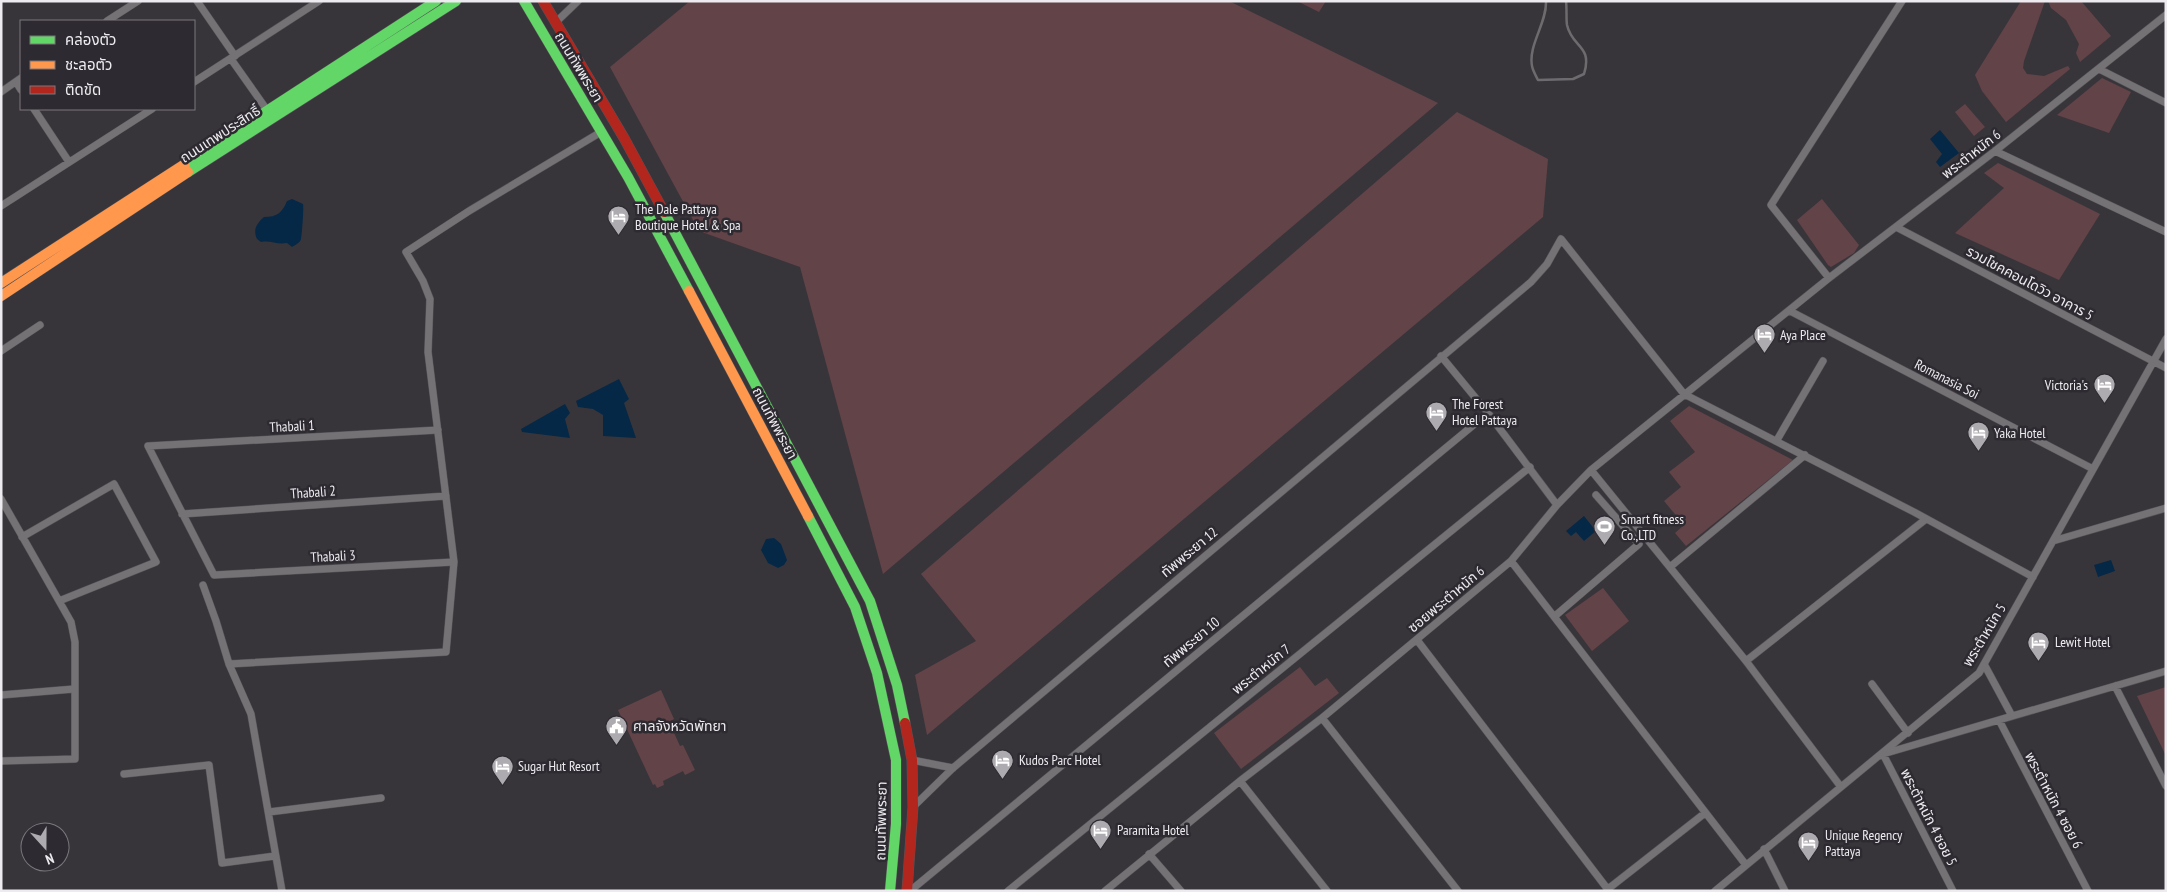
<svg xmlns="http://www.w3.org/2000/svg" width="2167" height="892" font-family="'PT Sans Narrow','Noto Sans Thai',sans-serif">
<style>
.green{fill:#624348}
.water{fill:#052847}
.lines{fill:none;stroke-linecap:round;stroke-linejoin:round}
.street-casing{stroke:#555357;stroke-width:8}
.fast-casing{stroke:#555357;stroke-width:11}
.slow-casing{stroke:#555357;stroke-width:11}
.jam-casing{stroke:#555357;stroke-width:11}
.street{stroke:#747275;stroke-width:7}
.fast{stroke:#63d668;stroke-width:10}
.slow{stroke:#ff974d;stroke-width:10}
.jam{stroke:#b3261e;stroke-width:10}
.rail{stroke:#6e6b6f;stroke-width:2.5}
.labels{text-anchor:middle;stroke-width:5;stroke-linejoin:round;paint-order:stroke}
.street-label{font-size:14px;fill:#edebef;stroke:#2e2a31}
.poi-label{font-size:14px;fill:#edebef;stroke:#2e2a31;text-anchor:start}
</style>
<rect width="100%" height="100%" fill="#38353a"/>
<path class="green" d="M690,1H1229L1438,103L883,574L800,267L699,231L610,67Z
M1297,1H1326L1319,12Z
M2021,1H2045L2024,61L2023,68L2027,74L2044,76L2068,66L2070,69L2006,122L1982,91L1975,75Z
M2048,1H2081L2111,36L2080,62L2076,53L2079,44L2066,20L2051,8Z
M2102,78L2131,92L2109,133L2057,115Z
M1965,104L1985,127L1974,136L1955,112Z
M1457,112L1548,159L1543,217L927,735L915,675L976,641L921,574Z
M1998,163L2100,214L2059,280L1955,233L2004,188L1984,173Z
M1822,199L1859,245L1854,253L1831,267L1828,265L1797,220Z
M1689,406L1793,460L1686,546L1675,533L1684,525L1664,501L1681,487L1669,472L1695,452L1670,421Z
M1603,588L1629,621L1592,651L1565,615Z
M1300,667L1315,686L1327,678L1339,693L1241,769L1214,733Z
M2166,687V756L2137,696Z
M661,690L674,719L669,722L680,746L683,745L695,770L685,775L683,771L663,781L664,785L657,788L655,784L653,785L618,710Z"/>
<path class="water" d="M1940,130L1959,153L1940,167L1936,162L1942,154L1930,139Z
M292,199L303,204C304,207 302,235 301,239C300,243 295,245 292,247L287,243C276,245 271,240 261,242L257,239C253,230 256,224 264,217C277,217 282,213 287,201Z
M619,379L629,399L624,403L636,438L603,436V415L593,409L578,407L576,401Z
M565,404L570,413L565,419L570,438L522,432L521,429Z
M1584,516L1596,531L1584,541L1576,532L1571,536L1566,531Z
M774,538L781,544L787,560L784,565L778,568L768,563L761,550L766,539Z
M2111,560L2115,571L2098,577L2094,565Z"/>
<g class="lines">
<defs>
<path id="street" d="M197,1L235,56
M107,21L138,1
M555,23L578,1
M231,59L267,110
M2099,69L2166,103
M16,82L21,90
M194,82L319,1
M1,92L21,78
M34,109L69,162
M1995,151L2166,232
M1,206L152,109
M1896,227L2166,368
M1829,278L1771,205L1902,1
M1790,311L2093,469
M1,351L40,325
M1441,356L1488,413L1557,505
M438,430L148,446L214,575L454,562
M1777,440L1823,361
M1591,470L1746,661L1841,787
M1,499L71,622L75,642V759L1,761
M182,514L446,496
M22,537L114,484L156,562L59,601
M2053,541L2166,508
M1511,561L1746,865
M1670,567L1805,455
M203,585L216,621L229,664L251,714L282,891
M1555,616L1639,544L1596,495
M1417,640L1609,891
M1746,661L1926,519
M229,664L446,652L454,562L428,352L430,299L423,281L406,252L469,211L601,132
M1984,664L2012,716
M1872,684L1908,733
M2115,686L2166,786
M1,695L74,689
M1322,718L1458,891
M1999,720L2088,891
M912,760L953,768
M124,774L209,765L222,863L275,856
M1240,781L1327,891
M913,807L953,768L1531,282L1547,264L1561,239L1684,394L1914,512L2033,577
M269,812L381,798
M1764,849L1785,891
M1149,854L1181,891
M1608,889L1705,813
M910,891L1488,413
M1008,891L1530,467
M1105,891L1240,781L1322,718L1511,561L1557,505L1591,470L1829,278L1995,151L2166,15
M1715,891L1979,673L2166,339
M1953,891L1883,754L2166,671"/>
<path id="fast" d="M524,1L628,177L689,291
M185,164L436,1
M188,172L456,1
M664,212L870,601L897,685L905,723
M808,516L855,607L877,673L896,760V824L890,891"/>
<path id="slow" d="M1,283L185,164
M689,291L808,516
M1,296L188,172"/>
<path id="jam" d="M543,1L624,138L664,212
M905,723L912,760L913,807L907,891"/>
</defs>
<use href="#street" class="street-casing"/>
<use href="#fast" class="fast-casing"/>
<use href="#slow" class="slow-casing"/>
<use href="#jam" class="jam-casing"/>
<use href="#street" class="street"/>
<use href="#fast" class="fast"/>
<use href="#slow" class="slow"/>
<use href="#jam" class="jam"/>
<path class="rail" d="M1546,1C1547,23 1528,45 1532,66C1533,71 1536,76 1538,80L1573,79L1584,74C1593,45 1572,48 1567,25C1566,18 1567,9 1566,1"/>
</g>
<defs>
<symbol id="hotel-pin" viewBox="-11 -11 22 30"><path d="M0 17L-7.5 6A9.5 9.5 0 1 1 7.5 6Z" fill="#aeabb0" stroke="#2e2a31"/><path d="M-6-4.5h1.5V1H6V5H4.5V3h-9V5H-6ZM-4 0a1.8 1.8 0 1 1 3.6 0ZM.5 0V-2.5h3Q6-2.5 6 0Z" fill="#fff"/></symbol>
<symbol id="stadium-pin" viewBox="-11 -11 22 30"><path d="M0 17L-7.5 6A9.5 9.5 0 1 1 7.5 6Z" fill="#aeabb0" stroke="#2e2a31"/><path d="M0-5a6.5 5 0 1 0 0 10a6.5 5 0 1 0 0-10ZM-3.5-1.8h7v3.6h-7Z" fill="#fff"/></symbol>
<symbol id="civic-pin" viewBox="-11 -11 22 30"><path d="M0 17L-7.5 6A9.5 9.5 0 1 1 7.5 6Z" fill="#aeabb0" stroke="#2e2a31"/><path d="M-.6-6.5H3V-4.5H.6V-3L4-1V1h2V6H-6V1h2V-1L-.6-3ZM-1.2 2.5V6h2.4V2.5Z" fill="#fff"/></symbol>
</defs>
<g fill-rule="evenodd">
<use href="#hotel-pin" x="606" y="204" width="25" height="34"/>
<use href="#hotel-pin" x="1752" y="322" width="25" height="34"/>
<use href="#hotel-pin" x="2092" y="372" width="25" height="34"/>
<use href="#hotel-pin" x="1424" y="400" width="25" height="34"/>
<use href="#hotel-pin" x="1966" y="420" width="25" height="34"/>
<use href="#stadium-pin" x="1592" y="514" width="25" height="34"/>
<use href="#hotel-pin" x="2026" y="630" width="25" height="34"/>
<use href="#civic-pin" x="604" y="714" width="25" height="34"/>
<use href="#hotel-pin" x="990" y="748" width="25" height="34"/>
<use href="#hotel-pin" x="490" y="754" width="25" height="34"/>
<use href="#hotel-pin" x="1088" y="818" width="25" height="34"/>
<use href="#hotel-pin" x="1796" y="830" width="25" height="34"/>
</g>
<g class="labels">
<g class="street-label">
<text transform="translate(579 67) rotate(59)" y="5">ถนนทัพพระยา</text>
<text transform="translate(220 134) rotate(-33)" y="5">ถนนเทพประสิทธิ์</text>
<text transform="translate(1971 154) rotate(-38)" y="5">พระตำหนัก 6</text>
<text transform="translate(2030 283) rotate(28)" y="5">รวมโชคคอนโดวิว อาคาร 5</text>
<text transform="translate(1947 379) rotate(27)" y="5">Romanasia Soi</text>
<text transform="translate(775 423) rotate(62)" y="5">ถนนทัพพระยา</text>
<text transform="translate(292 426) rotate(-3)" y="5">Thabali 1</text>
<text transform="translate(313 492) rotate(-4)" y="5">Thabali 2</text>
<text transform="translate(1189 552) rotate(-40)" y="5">ทัพพระยา 12</text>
<text transform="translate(333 556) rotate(-3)" y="5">Thabali 3</text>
<text transform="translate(1446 599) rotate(-40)" y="5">ซอยพระตำหนัก 6</text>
<text transform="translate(1984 635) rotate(-59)" y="5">พระตำหนัก 5</text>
<text transform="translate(1191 642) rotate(-40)" y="5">ทัพพระยา 10</text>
<text transform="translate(1261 669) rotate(-39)" y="5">พระตำหนัก 7</text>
<text transform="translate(2054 800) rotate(62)" y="5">พระตำหนัก 4 ซอย 6</text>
<text transform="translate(1929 817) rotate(63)" y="5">พระตำหนัก 4 ซอย 5</text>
<text transform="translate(881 821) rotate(-89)" y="5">ถนนทัพพระยา</text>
</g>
<g class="poi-label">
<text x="635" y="214">The Dale Pattaya<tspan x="635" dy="16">Boutique Hotel &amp; Spa</tspan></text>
<text x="1780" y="340">Aya Place</text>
<text x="2088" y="390" text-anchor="end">Victoria's</text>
<text x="1452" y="409">The Forest<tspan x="1452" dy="16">Hotel Pattaya</tspan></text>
<text x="1994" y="438">Yaka Hotel</text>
<text x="1621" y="524">Smart fitness<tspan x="1621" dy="16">Co.,LTD</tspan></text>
<text x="2055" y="647">Lewit Hotel</text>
<text x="633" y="731">ศาลจังหวัดพัทยา</text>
<text x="1019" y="765">Kudos Parc Hotel</text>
<text x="518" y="771">Sugar Hut Resort</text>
<text x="1117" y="835">Paramita Hotel</text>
<text x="1825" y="840">Unique Regency<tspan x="1825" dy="16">Pattaya</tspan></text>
</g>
</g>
<rect width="2167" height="892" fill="none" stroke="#edebef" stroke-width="5"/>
<rect x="20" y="20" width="175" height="90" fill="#2e2a31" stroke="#7a777d"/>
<rect x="30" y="36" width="25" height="8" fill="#63d668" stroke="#7a777d"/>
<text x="65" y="45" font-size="15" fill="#edebef">คล่องตัว</text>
<rect x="30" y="61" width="25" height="8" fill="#ff974d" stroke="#7a777d"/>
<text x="65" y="70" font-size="15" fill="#edebef">ชะลอตัว</text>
<rect x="30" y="86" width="25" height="8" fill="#b3261e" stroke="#7a777d"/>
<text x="65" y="95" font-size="15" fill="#edebef">ติดขัด</text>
<g transform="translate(45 847) rotate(159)"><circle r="24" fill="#2e2a31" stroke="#7a777d"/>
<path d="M0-4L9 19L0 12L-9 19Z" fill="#aeabb0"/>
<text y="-8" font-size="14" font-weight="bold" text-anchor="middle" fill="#edebef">N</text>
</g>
</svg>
